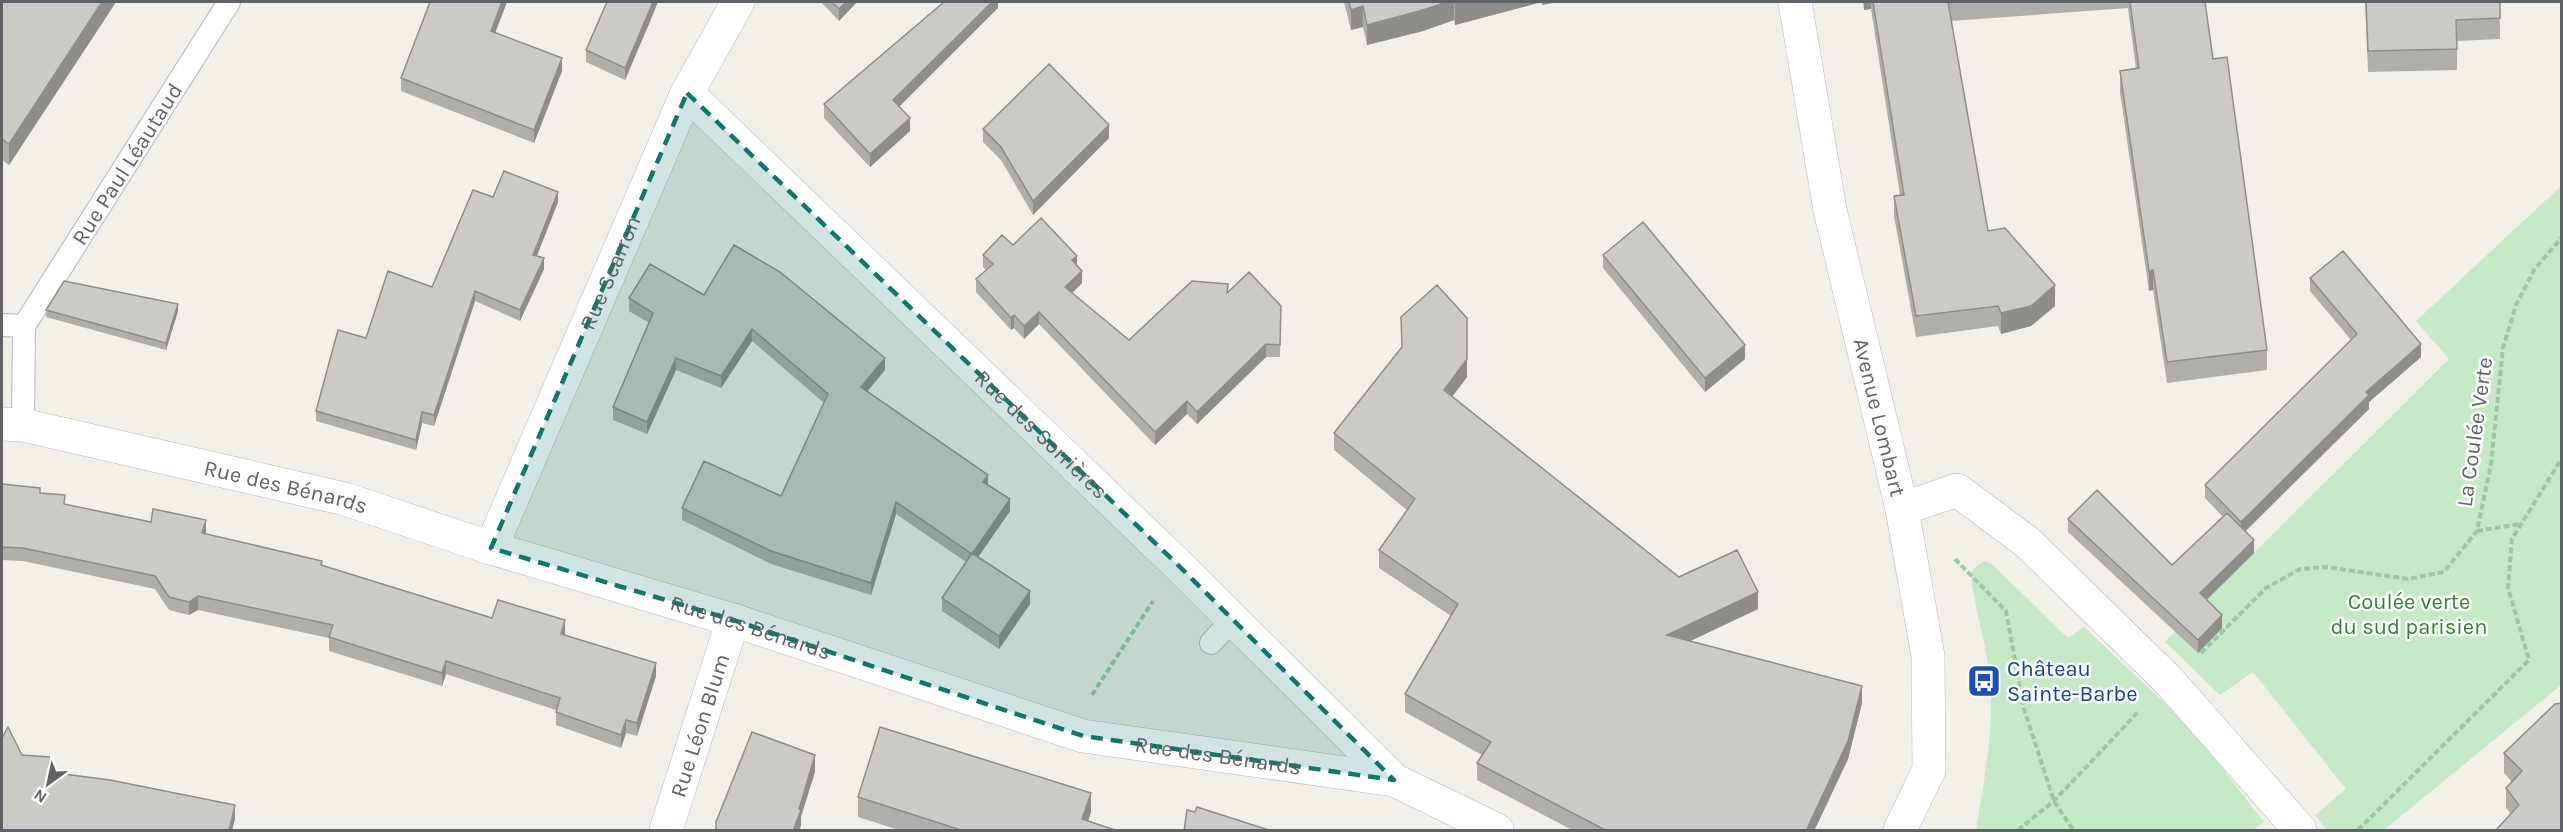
<svg xmlns="http://www.w3.org/2000/svg" width="2563" height="832" font-family="Karla,sans-serif">
<style>
.green{fill:#c5e8c5}
.lines{fill:none;stroke-linecap:round;stroke-linejoin:round}
.service-casing{stroke:#b5b8bc;stroke-width:24}
.minor-casing{stroke:#b5b8bc;stroke-width:34}
.secondary-casing{stroke:#b6babf;stroke-width:34}
.path{stroke:#9cc7a9;stroke-width:4;stroke-dasharray:6 3;stroke-linecap:butt}
.service{stroke:#fff;stroke-width:22}
.minor{stroke:#fff;stroke-width:33}
.secondary{stroke:#fff;stroke-width:33}
.wall{fill:#afaea9}
.shaded-wall{fill:#8f8d8a}
.building{fill:#cccac5;stroke:#8f8d8a;stroke-width:1.5}
.marked{fill:#0f766e;fill-opacity:0.2;stroke:#0f766e;stroke-width:4.5;stroke-dasharray:12 8;stroke-linejoin:round}
.labels{text-anchor:middle;stroke-width:5;stroke-linejoin:round;paint-order:stroke}
.street-label{font-size:22px;fill:#5f6368;stroke:#fff}
.park-label{font-size:22px;fill:#348238;stroke:#fff}
.transit-label{font-size:22px;fill:#164399;stroke:#fff;text-anchor:start}
</style>
<rect width="100%" height="100%" fill="#f1efe8"/>
<path class="green" d="M2561,186V685L2384,830H2327L2315,815L2346,789L2253,672L2220,695L2165,642L2449,359L2416,321Z
M1984,561L1992,564L2068,638L2084,627L2190,727L2264,822L2253,830H1976C1984,781 1994,731 1990,680C1987,645 1975,611 1971,577L1973,569Z"/>
<g class="lines">
<defs>
<g id="service">
<path d="M2,325L24,326"/>
<path id="s1" d="M23,425L24,326L229,2"/>
<path d="M1211,643L1232,620"/>
</g>
<g id="minor">
<path id="s2" d="M687,93L1177,564L1394,780"/>
<path id="s3" d="M2,424L23,425L345,499L491,548L733,620L1083,736L1394,780L1497,830"/>
<path d="M1902,509L1957,490L2027,542L2168,680L2300,830"/>
<path id="s4" d="M491,548L687,93L738,2"/>
<path id="s5" d="M666,830L733,620"/>
</g>
<g id="secondary">
<path id="s6" d="M1795,2L1830,210L1902,509L1928,656L1929,770L1900,830"/>
</g>
</defs>
<use href="#service" class="service-casing"/>
<use href="#minor" class="minor-casing"/>
<use href="#secondary" class="secondary-casing"/>
<path class="path" d="M2477,531L2520,524
M1955,559L2006,611L2024,709L2054,801L2073,830
M2201,653L2266,588L2300,569L2326,567L2408,579L2444,572L2477,531L2491,464L2503,348L2516,305L2534,270L2562,237
M1092,695L1153,601
M2018,830L2054,801L2139,711
M2358,830L2529,660L2508,588L2512,539L2562,458"/>
<use href="#service" class="service"/>
<use href="#minor" class="minor"/>
<use href="#secondary" class="secondary"/>
</g>
<path class="wall" d="M2,2H116L9,165L2,160Z
M430,2H507L495,32L562,71L534,143L401,91V78Z
M821,2H857L839,21Z
M998,2V8L899,106L910,131L870,167L824,118V104Z
M1344,2H1558L1542,5V2L1455,25L1454,20L1423,31L1367,45L1363,27L1351,30Z
M1863,2H2205L2213,59L2267,350V370L2167,383L2153,290L2149,291L2120,92V71L2136,69L2128,8L1951,21L1988,231L2055,306L2031,326L2001,334L1998,326L1916,337L1894,216V196L1900,195L1871,9L1864,10Z
M2365,2H2500V39L2457,41V70L2368,72Z
M651,19L625,80L586,62V50Z
M983,129L1109,138L1033,215L1001,160L983,142Z
M493,197L558,202L537,256L544,269L520,321L475,301L434,426L422,423L416,450L316,421V411L366,338L432,287Z
M1013,245L1077,265L1082,283L1072,293L1129,340L1228,293L1281,318L1280,357H1266L1197,424L1187,414L1155,445L1039,324L1024,339L1014,328L1011,330L976,292V279L986,270L983,267V255Z
M1603,255L1745,359L1705,392L1603,268Z
M2310,278L2421,357L2369,402V409L2245,532L2254,553L2207,600L2222,628L2198,653L2068,532V519L2172,565L2223,517L2205,498V485L2351,340L2310,291Z
M704,295L885,370L867,391L988,485L1010,511L978,557L1030,604L999,649L942,611V598L966,562L896,514L871,595L771,564L682,520V508L781,496L824,403L752,341L721,388L676,370L647,434L613,420V407L649,323L629,311V298Z
M46,310L178,311L166,350L46,317Z
M1401,317L1467,377L1452,397L1679,577L1758,609L1690,641L1862,703L1848,759L1814,831H1574L1477,780V763L1482,755L1405,712V694L1451,616L1379,568V550L1407,510L1334,450V433L1402,348Z
M2,484L40,493L65,505L205,534L322,566L492,618L565,634V635L656,676L637,736L626,733L621,748L556,725V710L446,674L442,686L329,651V638L198,610L189,615L169,610L155,589L23,561L2,560Z
M2555,704L2562,831L2511,814L2506,808V788L2512,782L2504,773V753Z
M858,797L1091,812L1088,821L1118,831H902L858,817Z"/>
<path class="shaded-wall" d="M102,2H116L9,165V144Z
M502,2H507L491,44V31Z
M653,2H658L651,19L625,80V68Z
M846,2H857L839,21V9Z
M992,2H998V8L893,113V100Z
M1447,2H1454V20L1423,31L1367,45V25Z
M1465,2H1542L1455,25V4Z
M1542,2H1558L1542,5Z
M1864,2H1871V9L1864,10Z
M1363,6V27L1351,30V10Z
M562,58V71L534,143V130Z
M910,118V131L870,167V154Z
M1109,125V138L1033,215V201Z
M558,192V202L533,265V255Z
M1077,256V269L1072,260Z
M544,258V269L520,321V310Z
M2153,270V290L2149,291V271Z
M1082,271V283L1065,300V287Z
M2055,285V306L2031,326L2001,334V313Z
M475,291V301L434,426V415Z
M178,304V311L166,350V343Z
M1039,312V324L1024,339V326Z
M1014,315V328L1011,330V318Z
M1467,318V377L1444,407V390Z
M752,329V341L721,388V376Z
M1266,344V357L1197,424V412Z
M2421,344V357L2369,402V409L2241,535V522L2366,392Z
M1745,345V359L1705,392V378Z
M676,358V370L647,434V422Z
M885,358V370L861,399V387Z
M1187,401V414L1155,445V432Z
M422,412V423L416,450V440Z
M988,475V487L983,482Z
M1010,499V511L972,566V554Z
M896,502V514L871,595V583Z
M206,520V533L202,546V533Z
M2254,540V553L2200,606V593Z
M1030,591V604L999,649V636Z
M1758,592V609L1667,652V635Z
M198,596V610L189,615V602Z
M2222,615V628L2198,653V640Z
M565,620V634L561,647V634Z
M446,661V674L442,686V673Z
M656,663V676L637,736V723Z
M1862,686V703L1848,759L1814,831H1806Z
M626,720V733L621,748V735Z
M815,755V772L801,817V826L799,831H793L799,809Z
M1091,793V812L1085,831L1082,819Z
M235,805V819L232,831H229Z"/>
<path class="building" d="M2,2H102L9,144L2,139Z
M430,2H502L491,31L562,58L534,130L401,78Z
M607,2H653L625,68L586,50Z
M832,2H846L839,9Z
M944,2H992L893,100L910,118L870,154L824,104Z
M1349,2H1447L1423,10L1367,25L1363,6L1351,10Z
M1455,2H1465L1455,4Z
M1873,2H1948L1988,231L2005,228L2055,285L2031,306L2001,313L1998,306L1916,316L1894,196L1904,195Z
M2130,2H2205L2213,59L2227,57L2267,350L2167,362L2153,270L2149,271L2120,71L2139,68Z
M2366,2H2500V18L2456,20L2457,49L2368,51Z
M1049,64L1109,125L1033,201L1001,147L983,129Z
M504,171L558,192L533,255L544,258L520,310L475,291L434,415L422,412L416,440L316,411L338,330L366,338L388,271L432,287L473,190L493,197Z
M1041,218L1077,256L1072,260L1082,271L1065,287L1129,340L1192,281L1228,284L1227,293L1249,272L1281,306L1280,345L1266,344L1197,412L1187,401L1155,432L1039,312L1024,326L1014,315L1011,318L976,279L993,264L983,255L1002,235L1013,245Z
M1643,222L1745,345L1705,378L1603,255Z
M734,245L780,272L885,358L861,387L988,475L983,482L1010,499L972,554L896,502L871,583L771,551L682,508L704,461L781,496L828,394L752,329L721,376L676,358L647,422L613,407L653,313L629,298L650,264L704,295Z
M2343,251L2421,344L2366,392L2369,395L2241,522L2205,485L2357,334L2310,278Z
M64,281L178,304L166,343L46,310Z
M1437,285L1467,318V359L1444,390L1679,577L1737,550L1758,592L1667,635L1862,686L1848,741L1806,831H1607L1477,763L1491,742L1405,694L1458,604L1379,550L1415,499L1334,433L1402,347L1401,317Z
M2,484L40,488V493L65,495L64,504L151,522L153,509L206,520L202,533L322,561L321,565L492,618L498,600L565,620L561,634L656,663L637,723L626,720L621,735L556,712L560,698L446,661L442,673L329,637L333,625L198,596L189,602L169,597L155,576L23,548L2,547Z
M2097,490L2172,565L2227,513L2254,540L2200,593L2222,615L2198,640L2068,519Z
M972,553L1030,591L999,636L942,598Z
M2562,703V831H2495L2519,805L2506,788L2522,771L2504,753L2555,704Z
M8,727L22,755L50,757L48,772L110,780L235,805L229,831H2V738Z
M880,727L1091,793L1082,819L1118,831H964L858,797Z
M752,732L815,755L799,809L801,810L793,831H716V822Z
M1197,807L1272,831H1184L1187,810L1195,812Z"/>
<path class="marked" d="M687,93L1177,564L1394,780L1083,736L733,620L491,548Z"/>
<defs>
<symbol id="bus-square" viewBox="-11 -11 22 22"><rect x="-9" y="-9" width="18" height="18" rx="4" fill="#1a4fb4" stroke="#fff"/><path d="M-5-6H5V4H4V6H2V4H-2V6H-4V4H-5ZM-3.5-4V0h7V-4ZM-3.5 1.2v1.5H-2V1.2ZM2 1.2v1.5H3.5V1.2Z" fill="#fff"/></symbol>
</defs>
<g fill-rule="evenodd">
<use href="#bus-square" x="1965" y="662" width="38" height="38"/>
</g>
<g class="labels">
<g class="street-label">
<text dy="8" stroke="none"><textPath href="#s1" startOffset="291">Rue Paul Léautaud</textPath></text>
<text dy="8" stroke="none"><textPath href="#s4" startOffset="300">Rue Scarron</textPath></text>
<text dy="8" stroke="none"><textPath href="#s6" startOffset="424">Avenue Lombart</textPath></text>
<text transform="translate(2474 432) rotate(-82)" y="8">La Coulée Verte</text>
<text dy="8" stroke="none"><textPath href="#s2" startOffset="492">Rue des Sorrières</textPath></text>
<text dy="8" stroke="none"><textPath href="#s3" startOffset="291">Rue des Bénards</textPath></text>
<text dy="8" stroke="none"><textPath href="#s3" startOffset="777">Rue des Bénards</textPath></text>
<text dy="8" stroke="none"><textPath href="#s5" startOffset="110">Rue Léon Blum</textPath></text>
<text dy="8" stroke="none"><textPath href="#s3" startOffset="1263">Rue des Bénards</textPath></text>
</g>
<g class="park-label">
<text x="2409" y="609">Coulée verte<tspan x="2409" dy="25">du sud parisien</tspan></text>
</g>
<g class="transit-label">
<text x="2007" y="676">Château<tspan x="2007" dy="25">Sainte-Barbe</tspan></text>
</g>
</g>
<rect width="2563" height="832" fill="none" stroke="#5f6368" stroke-width="6"/>
<g transform="translate(48 784) rotate(213)" stroke="#ffffff" stroke-width="4.5" paint-order="stroke">
<path d="M0-4.5L10 22L0 15L-10 22Z" fill="#5f6368"/>
<text y="-9" font-size="16" font-weight="bold" text-anchor="middle" fill="#5f6368">N</text>
</g>
</svg>
